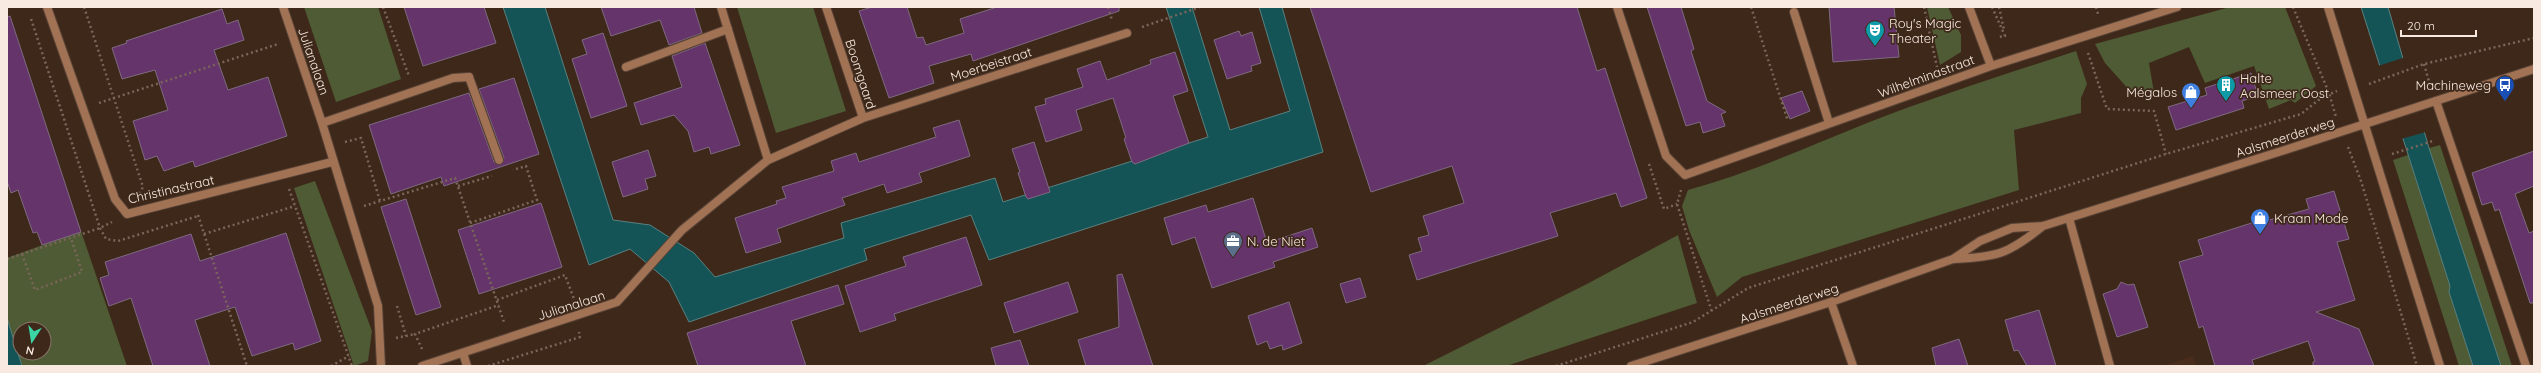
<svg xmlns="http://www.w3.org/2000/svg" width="2541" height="373" font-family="Quicksand,sans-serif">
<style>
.built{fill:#492d1a}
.green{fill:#4e5b34;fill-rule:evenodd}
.water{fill:#155456;stroke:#598180}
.pier{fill:#3e281a}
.building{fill:#64346a;stroke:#7e6a80}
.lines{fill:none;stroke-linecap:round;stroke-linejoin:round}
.service-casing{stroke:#584336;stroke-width:10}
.minor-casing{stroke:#584336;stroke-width:10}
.tertiary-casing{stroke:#584336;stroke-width:10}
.path{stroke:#7a665a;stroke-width:2.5;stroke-dasharray:2 3;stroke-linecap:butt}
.service{stroke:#a17254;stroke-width:8}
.minor{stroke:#a17254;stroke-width:8}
.tertiary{stroke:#a17254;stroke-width:8}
.labels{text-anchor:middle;stroke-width:3.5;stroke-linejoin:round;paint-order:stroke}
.poi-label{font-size:13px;fill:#f9eae1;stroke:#3e281a;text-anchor:start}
.street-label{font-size:13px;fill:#f9eae1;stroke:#3e281a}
</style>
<rect width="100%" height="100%" fill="#3e281a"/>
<path class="built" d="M2193,356L2196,366H2163Z"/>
<path class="green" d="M304,7H378L401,79L336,102Z
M737,7H813L846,111L776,133Z
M1927,7H1948L1961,35V52L1940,65Z
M2230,7H2285L2316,86L2295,103L2291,100L2269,109L2254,66L2205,83L2189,47L2149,63L2154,93L2131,92L2105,63L2095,44Z
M2076,51L2087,84L2081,98V113L2014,130L2019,190L1742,277L1717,297L1689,230L1682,206L1688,190C1751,173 1807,147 1867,123C1936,96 2006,74 2076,51Z
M2440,145L2512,366H2501L2429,148Z
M2408,155L2450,286L2449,292L2473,366H2459L2393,160Z
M315,181L372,331L368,361L354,366L294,188Z
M81,231L127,366H22L7,318V258ZM20,329H44V353H20Z
M1678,235L1697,303L1506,366H1423L1587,284Z"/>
<path class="water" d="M503,7H545L613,220L650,225L694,253L715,277L844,238L841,223L995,178L1003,202L1208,137L1166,7H1192L1230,130L1290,111L1259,7H1282L1323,152L989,260L971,215L864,249L867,260L689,322L669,282L630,249L589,265Z
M2361,7H2388L2429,148L2501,366H2473L2449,292L2450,286Z
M7,318L22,366H7Z"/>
<path class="pier" d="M2406,57L2426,132L2401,139L2378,66Z"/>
<path class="building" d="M404,7H484L496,43L423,66Z
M601,7H694L702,33L669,45L660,20L611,36Z
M872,7H907L917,38L923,37L926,45L964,33L960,19L997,7H1119V11L973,61L971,54L929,66L934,83L889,98L859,11Z
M1310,7H1577L1597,71L1605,68L1647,198L1621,207L1616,193L1550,213L1558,236L1417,280L1409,255L1422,251L1418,238L1429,235L1423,216L1464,203L1452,166L1371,192Z
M1647,7H1681L1694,49L1691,51L1707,101L1726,112L1721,114L1725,126L1703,133L1700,122L1686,126Z
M1829,7H1894L1899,57L1833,62Z
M222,9L227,24L238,20L244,40L214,50L228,90L268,77L287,136L195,167L193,161L164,171L157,156L145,160L133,121L168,110L155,70L122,79L112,48L127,43L126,41Z
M10,16L81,232L42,245L37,232L33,233L18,190L11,193L7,181V17Z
M1239,31L1241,36L1252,32L1261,63L1251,66L1252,71L1227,79L1214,40Z
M603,33L627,106L591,118L572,59L587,54L582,40Z
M705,43L740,145L711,154L709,147L694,152L688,131L674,115L641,125L634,103L682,87L672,56Z
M1175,52L1188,91L1173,96L1189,143L1135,164L1132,162L1124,139L1126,138L1113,98L1076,110L1082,130L1046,142L1035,107L1046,104L1045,99L1083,87L1077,69L1100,61L1107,80L1151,64L1150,60Z
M2251,73L2258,96L2242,101L2244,108L2176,130L2168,107L2207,95L2205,88Z
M514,78L539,154L444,186L441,177L391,194L369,125L469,93L494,162L500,165L504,158L479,89Z
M1802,91L1810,111L1790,119L1781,98Z
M959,120L970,156L919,173L922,182L887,193L884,184L842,198L845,205L777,229L781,242L746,253L735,218L777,204L776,201L786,198L782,187L834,171L831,161L856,153L859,162L936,137L933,128Z
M1034,142L1050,192L1028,199L1026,197L1018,173L1020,172L1012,149Z
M648,150L656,176L645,179L648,189L623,197L612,162Z
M2534,151V186L2515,194L2529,233L2534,231V303H2530L2499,209L2495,211L2492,202L2482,205L2472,173Z
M2334,191L2349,239L2337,242L2355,300L2316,312L2359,329L2374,366H2313V362L2315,361L2308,341L2252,360L2254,366H2215L2203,326L2199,328L2179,262L2203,255L2198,240L2261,220L2262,222L2309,209L2306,199Z
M1253,198L1267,243L1312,228L1318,247L1273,262L1275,267L1212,288L1195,237L1172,245L1164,218L1206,205L1208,212Z
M406,199L441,307L416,315L381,207Z
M541,203L562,267L479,294L458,230Z
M286,233L321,341L295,350L293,343L252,356L235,307L195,320L210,366H153L131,298L109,306L100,278L109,275L105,262L191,234L200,261Z
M966,237L982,285L894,314L896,320L860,332L845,286L906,266L903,257Z
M1122,274L1153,366H1086L1078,340L1119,327L1117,275Z
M1360,278L1366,297L1346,303L1340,284Z
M1068,282L1078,312L1014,333L1004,303Z
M2121,282L2128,285L2134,284L2148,327L2117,337L2103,294L2117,289Z
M838,285L844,304L791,321L806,366H698L687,333Z
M1289,302L1302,343L1283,350L1282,345L1270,349L1267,341L1257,345L1248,316Z
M2039,310L2056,366H2027L2018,350L2014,351L2005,320Z
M1959,339L1968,366H1936L1932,348Z
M1020,340L1029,366H996L991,348Z"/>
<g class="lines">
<defs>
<path id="service" d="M1794,12L1829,123
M469,77L499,160
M2069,218L2110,366
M1831,302L1853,366"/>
<path id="minor" d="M47,7L115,199L127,214L332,162
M283,7L322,123L378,306L381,366
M721,7L768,160
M826,7L863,118
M1617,7L1666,156L1685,175L1991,66L2177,7
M1969,7L1991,66
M626,67L728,29
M2436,101L2526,366
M322,123L453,78L469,77
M463,353L467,366
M422,366L617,302L682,230L768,160L863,118L1127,33"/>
<path id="tertiary" d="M2328,7L2440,366
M1954,259C1998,257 2008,254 2043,226
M1631,366L1831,302L1953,259L1980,241L2012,228L2043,226L2285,150L2534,69"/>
</defs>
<use href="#service" class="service-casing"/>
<use href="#minor" class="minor-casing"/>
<use href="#tertiary" class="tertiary-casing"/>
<path class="path" d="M84,7L143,187L139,194
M383,7L409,76
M1108,7L1112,20
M1751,7L1788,121
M1924,7L1937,67
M1992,7L2005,36L1997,37
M1999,7L2004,30
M2096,7L2098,14
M2293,7L2329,93L2336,117
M31,19L100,228L106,239L118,241L198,216
M1142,27L1200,7
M2088,53L2107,109L2154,111L2166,154
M2424,64L2430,85
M2369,84L2424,64L2534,38
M99,103L278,44
M345,142L361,138L380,201
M2348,147L2361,181L2417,366
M2392,154L2433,141
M1649,164L1664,209L1677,204
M458,186L492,176
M289,189L352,366
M1681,190L1677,204L1712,312
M364,206L455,178L504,322
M198,215L247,366
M470,223L537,200L526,166L513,170
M204,234L295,206
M22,254L35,290L82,272L71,238
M7,259L100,228L112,222
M497,300L565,275L574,299
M397,306L406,336
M396,338L415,334
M422,349L415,334L499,305
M331,366L349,356
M488,366L580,337L579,332
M1556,366L1693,322L1748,288L2166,154L2301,114L2321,98L2337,91"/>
<use href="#service" class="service"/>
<use href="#minor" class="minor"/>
<use href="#tertiary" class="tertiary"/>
</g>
<defs>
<symbol id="theatre-pin" viewBox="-11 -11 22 30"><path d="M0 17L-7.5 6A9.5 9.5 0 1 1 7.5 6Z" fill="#0f9aa8" stroke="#3e281a"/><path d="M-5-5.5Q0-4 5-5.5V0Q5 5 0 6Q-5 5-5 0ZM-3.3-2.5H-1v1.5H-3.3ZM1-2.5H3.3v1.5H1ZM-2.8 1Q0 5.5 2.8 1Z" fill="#fff"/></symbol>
<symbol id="building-pin" viewBox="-11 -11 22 30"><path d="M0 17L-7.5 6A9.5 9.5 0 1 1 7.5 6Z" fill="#0f9aa8" stroke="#3e281a"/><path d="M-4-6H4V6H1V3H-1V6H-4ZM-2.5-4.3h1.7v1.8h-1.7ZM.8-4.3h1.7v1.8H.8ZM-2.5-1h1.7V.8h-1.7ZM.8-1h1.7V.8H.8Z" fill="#fff"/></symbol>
<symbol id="bus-pin" viewBox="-11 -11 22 30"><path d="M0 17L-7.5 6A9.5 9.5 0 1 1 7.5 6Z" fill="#1a4fb4" stroke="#3e281a"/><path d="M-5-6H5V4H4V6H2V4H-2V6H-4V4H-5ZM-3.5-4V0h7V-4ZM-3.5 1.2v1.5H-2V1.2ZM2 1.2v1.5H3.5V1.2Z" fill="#fff"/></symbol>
<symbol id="shop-pin" viewBox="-11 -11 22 30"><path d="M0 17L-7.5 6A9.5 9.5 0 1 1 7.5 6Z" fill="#3f7fe0" stroke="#3e281a"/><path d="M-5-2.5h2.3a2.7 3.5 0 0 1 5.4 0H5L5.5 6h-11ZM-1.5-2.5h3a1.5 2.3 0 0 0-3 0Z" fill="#fff"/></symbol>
<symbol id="office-pin" viewBox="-11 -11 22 30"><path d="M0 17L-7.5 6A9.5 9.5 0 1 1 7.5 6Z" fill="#5c6f8a" stroke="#3e281a"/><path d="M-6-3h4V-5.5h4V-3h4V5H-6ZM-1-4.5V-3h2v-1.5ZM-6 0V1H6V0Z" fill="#fff"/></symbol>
</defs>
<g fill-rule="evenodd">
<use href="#theatre-pin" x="1864" y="19" width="22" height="30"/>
<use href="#building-pin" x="2215" y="74" width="22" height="30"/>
<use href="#bus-pin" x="2494" y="74" width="22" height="30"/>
<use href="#shop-pin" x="2180" y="81" width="22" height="30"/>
<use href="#shop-pin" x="2249" y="207" width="22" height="30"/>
<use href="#office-pin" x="1222" y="230" width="22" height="30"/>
</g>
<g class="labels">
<g class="poi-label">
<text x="1889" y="28">Roy's Magic<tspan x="1889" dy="15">Theater</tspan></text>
<text x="2240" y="83">Halte<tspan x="2240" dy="15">Aalsmeer Oost</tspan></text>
<text x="2491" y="90" text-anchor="end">Machineweg</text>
<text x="2177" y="97" text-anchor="end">Mégalos</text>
<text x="2274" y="223">Kraan Mode</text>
<text x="1247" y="246">N. de Niet</text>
</g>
<g class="street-label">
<text transform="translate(314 61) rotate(71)" y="5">Julianalaan</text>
<text transform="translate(991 64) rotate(-18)" y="5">Moerbeistraat</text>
<text transform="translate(861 74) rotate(72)" y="5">Boomgaard</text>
<text transform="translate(1926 76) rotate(-20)" y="5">Wilhelminastraat</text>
<text transform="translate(2285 137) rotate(-18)" y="5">Aalsmeerderweg</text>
<text transform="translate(171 189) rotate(-13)" y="5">Christinastraat</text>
<text transform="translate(1789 303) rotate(-18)" y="5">Aalsmeerderweg</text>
<text transform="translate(571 305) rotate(-18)" y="5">Julianalaan</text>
</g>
</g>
<rect width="2541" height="373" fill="none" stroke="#f9eae1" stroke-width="16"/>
<g transform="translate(32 341) rotate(192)"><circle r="19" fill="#3e281a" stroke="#89766a"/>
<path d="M0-3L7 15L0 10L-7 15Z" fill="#3ad4a5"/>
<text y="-6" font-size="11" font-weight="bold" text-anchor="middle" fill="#f9eae1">N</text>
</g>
<path d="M2401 30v6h75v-6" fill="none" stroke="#f9eae1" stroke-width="2"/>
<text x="2407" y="30" font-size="12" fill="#f9eae1" stroke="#3e281a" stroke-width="3" paint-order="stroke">20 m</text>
</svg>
